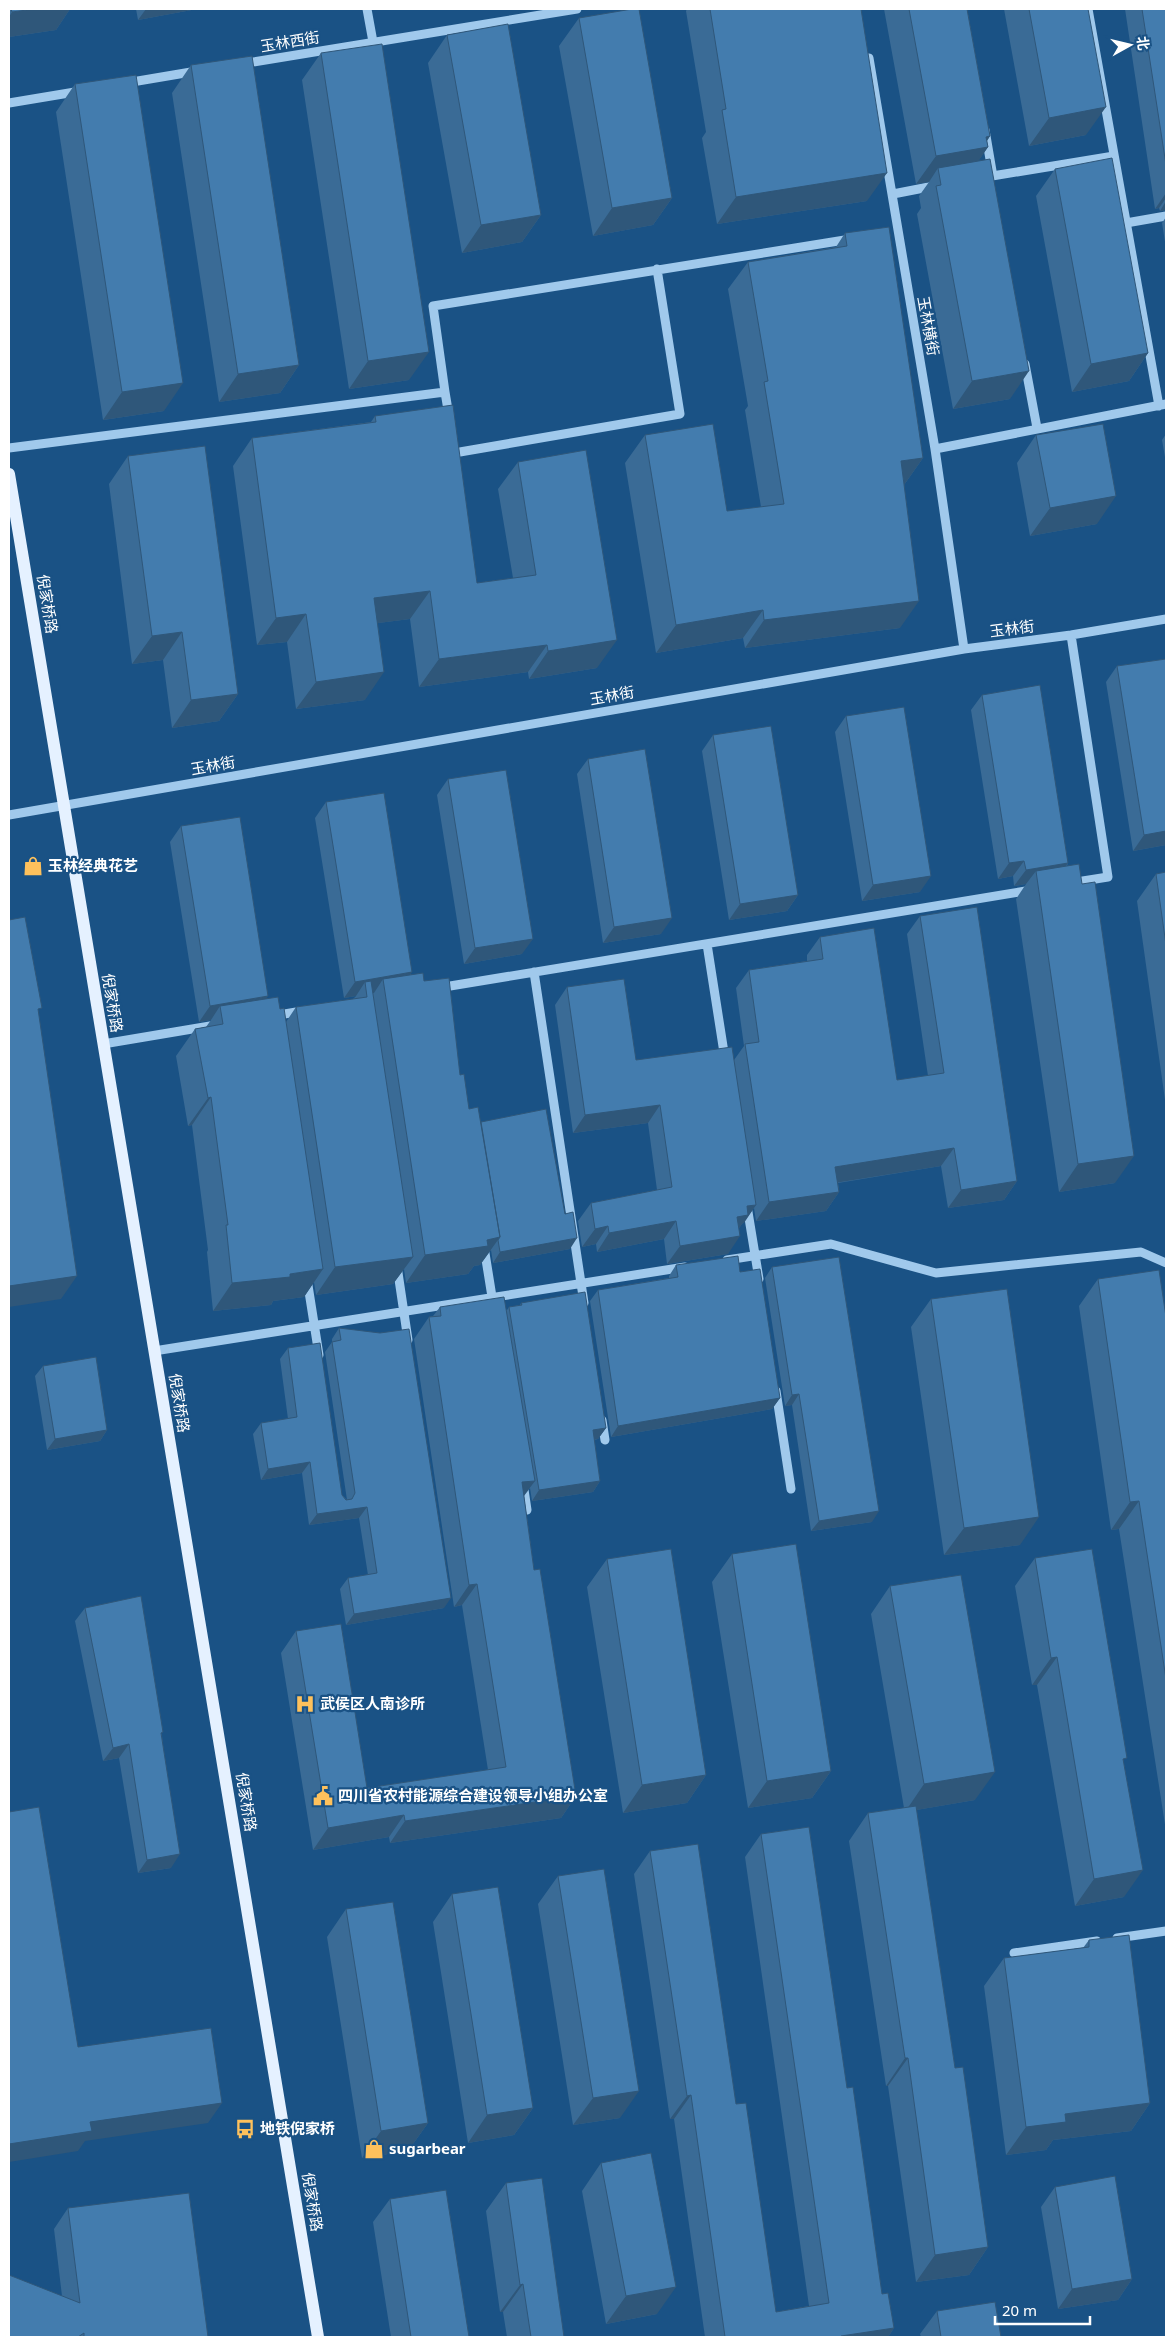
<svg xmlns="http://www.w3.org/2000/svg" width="1175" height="2346" font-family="'Noto Sans','Noto Sans SC',sans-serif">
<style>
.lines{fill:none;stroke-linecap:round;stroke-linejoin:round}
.minor{stroke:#a0c9ec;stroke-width:9}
.major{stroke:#e5f1ff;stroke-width:12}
.wall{fill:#3a6b96}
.shaded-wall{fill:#2f577a}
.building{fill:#437cae;stroke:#2f577a}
.labels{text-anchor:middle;stroke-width:4.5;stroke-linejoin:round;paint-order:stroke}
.street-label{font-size:15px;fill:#fff;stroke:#1a5285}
.poi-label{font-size:15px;font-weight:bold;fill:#fff;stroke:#1a5285;text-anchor:start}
</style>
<rect width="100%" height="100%" fill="#1a5285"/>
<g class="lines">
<path class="minor" d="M367,9L373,42
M1088,9L1159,406
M869,58L935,449L964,649
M241,64L577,9
M126,83L197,71
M9,103L81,91
M985,130L992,171
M986,177L1114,156
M893,194L934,186
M1126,223L1166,216
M1025,364L1037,428
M445,392L433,306L851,239
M453,447L454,453L680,414L657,269
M9,448L445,392L449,416
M935,449L1166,404
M9,815L964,649L1071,635L1166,619
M1070,883L1108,877L1071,635
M707,944L725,1059
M534,972L584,1303
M438,988L1032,890
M273,1016L302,1011
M103,1044L216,1025
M747,1206L759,1279
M484,1247L493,1303
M727,1260L831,1244L936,1273L1141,1252L1166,1263
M397,1266L408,1340
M307,1279L319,1355
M154,1351L685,1267
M776,1391L791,1489
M602,1420L605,1440
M523,1483L527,1510
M1117,1938L1166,1931
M1014,1953L1097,1941"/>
<path class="major" d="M9,474L318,2337"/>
</g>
<path class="wall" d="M9,9H70L56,30L9,37Z
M136,9H197L138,20Z
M687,9H861L867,201L717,224L702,138L706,132L686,11Z
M884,9H967L990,136L987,141L988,147L978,161L1010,399L953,409L917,214L921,208L919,196L929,182L916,184Z
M1004,9H1088L1086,135L1029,146Z
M1125,9H1166V210L1160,211L1159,208L1155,209Z
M579,18L672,198L653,225L593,236L559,46Z
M447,35L541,215L522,242L462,253L428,63Z
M321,53L409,380L349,389L302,80Z
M191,65L299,365L280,393L219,402L172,93Z
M75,84L164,411L103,420L56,112Z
M1055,169L1148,353L1129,381L1072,392L1036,196Z
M1166,217V248L1162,223Z
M845,233L923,458L904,485L900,628L745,648L743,638L656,653L625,463L645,435L727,511L761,507L745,410L748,406L728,289L748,262L836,247Z
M375,416L477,583L513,578L498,489L518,462L597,668L529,679L528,672L419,687L410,619L378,623L365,700L296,709L287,642L257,645L233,466L252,438L371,422Z
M1166,434V463L1162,440Z
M1036,435L1097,524L1030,536L1017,463Z
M128,456L238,694L219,721L172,728L163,660L132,664L109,484Z
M1166,659V845L1133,851L1106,682L1117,666Z
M982,695L1068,863L1067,866L1115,1183L1059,1192L1016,899L1026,884L1014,886L1013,876L998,879L971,710Z
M846,716L920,892L862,901L835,732Z
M713,735L798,895L787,911L729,920L702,751Z
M588,759L661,934L603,943L577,774Z
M448,779L522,954L464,964L437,795Z
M326,802L411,975L424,981L460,1075L469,1109L481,1122L570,1249L493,1263L491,1250L480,1265L474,1266L468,1274L406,1283L404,1269L393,1284L316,1295L314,1282L304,1297L273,1301L271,1305L213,1311L207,1252L208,1250L192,1125L188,1126L176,1056L195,1029L206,1027L211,1020L199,1022L170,842L181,826L266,999L280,1009L286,1022L296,1007L353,999L356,996L344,998L315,818Z
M1166,872V1107L1137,901L1156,874Z
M920,916L1017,1181L1004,1200L948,1208L941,1166L838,1183L839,1192L826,1211L756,1221L754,1208L739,1228L728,1254L667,1264L664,1239L597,1252L596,1244L582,1247L578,1221L591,1203L657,1190L648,1123L573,1133L555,1005L567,987L636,1060H734L744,1046L736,988L749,970L807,961V955L820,937L897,1080L928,1076L907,934Z
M676,1265L740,1272L780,1398L772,1409L611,1437L590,1301L598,1290L669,1278V1276Z
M772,1267L872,1522L811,1531L792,1405L785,1406L765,1278Z
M1098,1279L1166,1317V1831L1119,1529L1111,1530L1079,1306Z
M931,1299L1020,1545L944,1555L911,1327Z
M521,1303L606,1428L598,1439L594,1440L600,1481L593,1492L532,1501L530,1488L524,1496L534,1570L576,1796L561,1818L390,1843L389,1837L313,1850L281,1653L296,1631L367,1788L488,1770L462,1605L454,1607L414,1339L429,1317L433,1316L440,1307L507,1310L509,1307L520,1305Z
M339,1328L444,1608L346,1625L340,1589L348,1578L368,1575L359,1518L309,1525L302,1473L261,1480L253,1434L261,1423L288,1419L280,1359L288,1348L342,1495L347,1500L325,1352L332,1342V1339Z
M43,1366L107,1430L100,1441L47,1450L35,1376Z
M732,1554L831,1771L812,1798L748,1808L712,1582Z
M1035,1558L1124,1763V1897L1075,1906L1037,1685H1032L1015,1586Z
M607,1559L706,1775L687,1803L623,1813L587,1587Z
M890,1586L975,1800L916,1810L955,2068L988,2247L969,2275L916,2282L888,2086H886L849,1841L868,1813L904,1808L871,1614Z
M85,1608L162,1735L171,1868L138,1873L119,1758L103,1761L75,1621Z
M761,1834L847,2088L882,2294L894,2328L888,2337H705L674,2119H670L634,1874L650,1851L736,2104L776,2312L809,2306L745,1857Z
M558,1876L620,2118L573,2125L538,1904Z
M452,1894L533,2108L514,2135L468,2143L433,1922Z
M346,1909L428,2123L408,2151L362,2158L327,1937Z
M1089,1940L1150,2103L1131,2131L1053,2140L1046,2150L1006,2155L984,1986L1004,1958L1083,1948Z
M601,2163L657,2314L606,2324L582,2191Z
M506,2183L564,2337H507L503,2312H500L486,2211Z
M1055,2187L1132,2279L1118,2300L1058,2309L1041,2207Z
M390,2199L469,2337H391L373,2222Z
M68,2208L208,2337H9L62,2296L54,2229Z
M937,2311L1001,2337H921L920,2334Z"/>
<path class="shaded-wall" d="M34,9H70L56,30L9,37V17L12,12Z
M146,9H197L138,20Z
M1106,107L1086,135L1029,146L1049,118Z
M990,136L982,148L988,147L969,175L938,168L929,182L916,184L936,156L986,137Z
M887,173L867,201L717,224L736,197Z
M1166,193V198L1159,208L1155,209Z
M672,198L653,225L593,236L612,208Z
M1166,201V210L1160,211Z
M541,215L522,242L462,253L481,225Z
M429,352L409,380L349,389L368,361Z
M1148,353L1129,381L1072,392L1091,364Z
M299,365L280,393L219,402L238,374Z
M1029,371L1010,399L953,409L972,381Z
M183,383L164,411L103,420L122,392Z
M923,458L904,485L901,461Z
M1116,496L1097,524L1030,536L1050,508Z
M430,591L410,619L355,626L374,598Z
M919,601L900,628L745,648L764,620Z
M763,610L743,638L656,653L676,625Z
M306,614L287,642L257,645L276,618Z
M182,632L163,660L132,664L152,636Z
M617,640L597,668L529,679L548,651Z
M547,645L528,672L419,687L439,659Z
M384,672L365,700L296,709L316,682Z
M238,694L219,721L172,728L191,700Z
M1166,831V845L1133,851L1144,835Z
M1024,861L1013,876L998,879L1009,863Z
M1068,863L1057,879L1036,871L1026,884L1014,886L1026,870Z
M931,876L920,892L862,901L873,885Z
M798,895L787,911L729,920L740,904Z
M672,918L661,934L603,943L614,927Z
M533,939L522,954L464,964L475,948Z
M412,972L401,988L383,979L374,993L367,994L365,982L356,996L344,998L355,982Z
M268,996L257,1012L220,1006L211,1020L199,1022L210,1006Z
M211,1097L192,1125L188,1126L208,1098Z
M660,1105L648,1123L573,1133L585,1115Z
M954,1148L941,1166L822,1185L835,1167Z
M1134,1156L1115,1183L1059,1192L1078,1164Z
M1017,1181L1004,1200L948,1208L961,1190Z
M839,1192L826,1211L756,1221L769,1202Z
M756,1205L744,1223H743L735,1233L737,1217L747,1206Z
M676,1221L664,1239L597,1252L609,1233Z
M608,1226L596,1244L582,1247L595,1229Z
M740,1236L728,1254L667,1264L680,1246Z
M500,1237L480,1265L474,1266L468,1274L406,1283L425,1255L487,1240Z
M577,1238L570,1249L493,1263L500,1252Z
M413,1257L393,1284L316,1295L335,1267Z
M323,1269L304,1297L273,1301L271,1305L213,1311L232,1283Z
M77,1276L61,1299L9,1307V1286Z
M799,1394L792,1405L785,1406L792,1395Z
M780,1398L772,1409L611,1437L618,1426Z
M606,1428L598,1439L585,1441L593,1430Z
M107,1430L100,1441L47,1450L55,1439Z
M310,1462L302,1473L261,1480L268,1469Z
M535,1481L519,1502L522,1482Z
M600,1481L593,1492L532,1501L539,1490Z
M1139,1501L1119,1529L1111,1530L1130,1502Z
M367,1507L359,1518L309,1525L317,1514Z
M879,1511L872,1522L811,1531L819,1521Z
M1039,1517L1020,1545L944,1555L964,1528Z
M477,1584L462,1605L454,1607L469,1585Z
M451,1598L444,1608L346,1625L354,1614Z
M1057,1657L1037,1685H1032L1051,1658Z
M129,1744L119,1758L103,1761L113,1748Z
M831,1771L812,1798L748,1808L767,1781Z
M995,1772L975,1800L905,1812L924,1784Z
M706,1775L687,1803L623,1813L642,1785Z
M576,1796L561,1818L390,1843L405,1821Z
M404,1815L389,1837L313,1850L328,1828Z
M180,1854L171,1868L138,1873L147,1860Z
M1143,1870L1124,1897L1075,1906L1094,1879Z
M905,2058H908L888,2086H886Z
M639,2091L620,2118L573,2125L593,2098Z
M691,2095L674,2119H670L687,2096Z
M222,2103L208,2123L85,2141L78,2151L9,2162V2144L90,2122Z
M1150,2103L1131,2131L1053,2140L1046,2150L1006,2155L1026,2127L1065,2114Z
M533,2108L514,2135L468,2143L487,2115Z
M428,2123L408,2151L362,2158L381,2131Z
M988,2247L969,2275L916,2282L935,2255Z
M1132,2279L1118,2300L1058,2309L1072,2289Z
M523,2284L503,2312H500L520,2285Z
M676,2287L657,2314L606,2324L626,2296Z
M894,2328L888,2337H841V2336Z"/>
<path class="building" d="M11,9H34L12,12Z
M632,9H639L672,198L612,208L579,18Z
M710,9H861L887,173L736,197L722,110L726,109Z
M909,9H967L990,136L986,137L988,147L936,156Z
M1029,9H1088L1106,107L1049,118Z
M1142,9H1166V165Z
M508,24L541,215L481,225L447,35Z
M382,44L429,352L368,361L321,53Z
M252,56L299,365L238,374L191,65Z
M136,75L183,383L122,392L75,84Z
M1112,158L1148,353L1091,364L1055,169Z
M990,159L1029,371L972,381L936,186L941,185L938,168Z
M889,227L923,458L901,461L919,601L764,620L763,610L676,625L645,435L713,424L727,511L784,504L764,382L768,381L748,262L847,246L845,233Z
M453,405L477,583L536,575L518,462L586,450L617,640L548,651L547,645L439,659L430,591L374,598L384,672L316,682L306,614L276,618L252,438L376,422L375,416Z
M1103,424L1116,496L1050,508L1036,435Z
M205,446L238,694L191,700L182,632L152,636L128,456Z
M1166,659V831L1144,835L1117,666Z
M1040,685L1068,863L1026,870L1024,861L1009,863L982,695Z
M904,707L931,876L873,885L846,716Z
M771,726L798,895L740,904L713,735Z
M645,749L672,918L614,927L588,759Z
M506,770L533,939L475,948L448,779Z
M384,793L412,972L355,982L326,802Z
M240,817L268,996L210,1006L181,826Z
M1079,864L1082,884L1095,882L1134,1156L1078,1164L1036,871Z
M1166,872V945L1156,874Z
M977,907L1017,1181L961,1190L954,1148L835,1167L839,1192L769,1202L745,1044L759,1042L749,970L823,959L820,937L874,928L897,1080L944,1073L920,916Z
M25,917L42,1008L38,1009L77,1276L9,1286V920Z
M423,973L424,981L449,978L460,1075L464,1074L469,1109L478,1107L500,1237L487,1240L488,1246L425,1255L383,979Z
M624,979L636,1060L732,1047L756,1205L747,1206L748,1215L737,1217L740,1236L680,1246L676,1221L609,1233L608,1226L595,1229L591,1203L672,1187L660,1105L585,1115L567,987Z
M371,981L413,1257L335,1267L296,1007L367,997L365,982Z
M278,997L280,1009L284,1008L323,1269L290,1274V1277L232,1283L226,1225H228L211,1097L208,1098L195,1029L223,1024L220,1006Z
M546,1109L565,1214L573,1212L577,1238L500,1252L498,1240L500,1237L481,1122Z
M738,1256L740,1272L760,1269L780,1398L618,1426L598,1290L678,1277L676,1265Z
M839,1257L879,1511L819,1521L799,1394L792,1395L772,1267Z
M1159,1270L1166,1317V1679L1139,1501L1130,1502L1098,1279Z
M1007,1289L1039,1517L964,1528L931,1299Z
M585,1292L606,1428L593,1430L600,1481L539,1490L509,1307L522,1305L521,1303Z
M504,1297L535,1481L522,1482L534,1570L540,1569L576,1796L405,1821L404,1815L328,1828L296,1631L341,1624L367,1788L506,1767L477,1584L469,1585L429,1317L441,1316L440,1307Z
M339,1328L380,1333L409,1329L451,1598L354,1614L348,1578L377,1573L367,1507L317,1514L310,1462L268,1469L261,1423L297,1417L288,1348L320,1343L342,1495L346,1500L352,1499L355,1493L332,1342L341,1340Z
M96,1357L107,1430L55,1439L43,1366Z
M796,1544L831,1771L767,1781L732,1554Z
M671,1549L706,1775L642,1785L607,1559Z
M1092,1549L1127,1758L1123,1759L1143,1870L1094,1879L1057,1657L1051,1658L1035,1558Z
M961,1575L995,1772L924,1784L890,1586Z
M141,1596L163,1732L161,1733L180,1854L147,1860L129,1744L113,1748L85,1608Z
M916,1806L955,2068L963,2067L988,2247L935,2255L908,2058H905L868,1813Z
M39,1807L78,2047L211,2028L222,2103L90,2122L92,2131L9,2144V1812Z
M809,1827L847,2088L853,2087L882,2294L888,2293L894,2328L841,2336V2337H725L691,2095L687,2096L650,1851L698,1844L736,2104L746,2103L776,2312L829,2303L761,1834Z
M604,1869L639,2091L593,2098L558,1876Z
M498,1887L533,2108L487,2115L452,1894Z
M393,1902L428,2123L381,2131L346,1909Z
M1129,1935L1150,2103L1065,2114L1066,2122L1026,2127L1004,1958L1089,1947V1940Z
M651,2153L676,2287L626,2296L601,2163Z
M1115,2176L1132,2279L1072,2289L1055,2187Z
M542,2178L564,2337H531L523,2284L520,2285L506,2183Z
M446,2190L469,2337H411L390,2199Z
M189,2193L208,2337H84V2333L78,2337H9V2275L80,2303L68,2208Z
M995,2302L1001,2337H941L937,2311Z"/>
<defs>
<symbol id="shop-bare" viewBox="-9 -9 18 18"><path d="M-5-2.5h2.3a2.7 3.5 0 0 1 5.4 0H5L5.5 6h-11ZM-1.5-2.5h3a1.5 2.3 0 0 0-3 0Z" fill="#fec15c" stroke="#1a5285" stroke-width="2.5" paint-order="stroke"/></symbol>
<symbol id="hospital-bare" viewBox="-9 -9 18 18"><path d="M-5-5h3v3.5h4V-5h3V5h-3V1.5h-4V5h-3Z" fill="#fec15c" stroke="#1a5285" stroke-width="2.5" paint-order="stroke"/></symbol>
<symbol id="civic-bare" viewBox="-9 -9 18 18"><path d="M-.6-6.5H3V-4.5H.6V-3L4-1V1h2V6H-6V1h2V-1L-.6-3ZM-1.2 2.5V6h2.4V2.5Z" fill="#fec15c" stroke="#1a5285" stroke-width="2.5" paint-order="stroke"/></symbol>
<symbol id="bus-bare" viewBox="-9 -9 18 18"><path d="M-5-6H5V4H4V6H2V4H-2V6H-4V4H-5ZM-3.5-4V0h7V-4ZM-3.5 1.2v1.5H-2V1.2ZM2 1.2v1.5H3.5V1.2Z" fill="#fec15c" stroke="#1a5285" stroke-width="2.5" paint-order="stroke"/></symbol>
</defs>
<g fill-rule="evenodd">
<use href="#shop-bare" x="19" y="852" width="28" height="28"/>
<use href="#hospital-bare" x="291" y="1690" width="28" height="28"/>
<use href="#civic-bare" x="309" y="1782" width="28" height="28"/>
<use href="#bus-bare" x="231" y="2115" width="28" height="28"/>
<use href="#shop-bare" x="360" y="2135" width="28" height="28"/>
</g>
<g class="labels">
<g class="street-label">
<text transform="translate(290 42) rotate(-9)" y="5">玉林西街</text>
<text transform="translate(928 326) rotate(80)" y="5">玉林横街</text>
<text transform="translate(47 604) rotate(81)" y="5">倪家桥路</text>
<text transform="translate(1012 629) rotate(-7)" y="5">玉林街</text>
<text transform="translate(612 696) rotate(-10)" y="5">玉林街</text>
<text transform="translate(213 766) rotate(-10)" y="5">玉林街</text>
<text transform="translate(112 1003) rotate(81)" y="5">倪家桥路</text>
<text transform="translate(179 1403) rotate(81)" y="5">倪家桥路</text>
<text transform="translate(246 1802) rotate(81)" y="5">倪家桥路</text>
<text transform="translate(312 2202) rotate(81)" y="5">倪家桥路</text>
</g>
<g class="poi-label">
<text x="48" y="871">玉林经典花艺</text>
<text x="320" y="1709">武侯区人南诊所</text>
<text x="338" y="1801">四川省农村能源综合建设领导小组办公室</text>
<text x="260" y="2134">地铁倪家桥</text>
<text x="389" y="2154">sugarbear</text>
</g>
</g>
<rect width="1175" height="2346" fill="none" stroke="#ffffff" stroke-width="20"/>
<g transform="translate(1130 45) rotate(82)" stroke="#1a5285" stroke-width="4" paint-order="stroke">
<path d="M0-4L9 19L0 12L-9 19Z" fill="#ffffff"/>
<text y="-8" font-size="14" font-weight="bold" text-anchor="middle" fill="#ffffff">北</text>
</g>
<path d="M995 2316v8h95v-8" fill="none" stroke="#ffffff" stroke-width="2.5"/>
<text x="1002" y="2316" font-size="15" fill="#ffffff" stroke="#1a5285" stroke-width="4" paint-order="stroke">20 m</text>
</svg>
